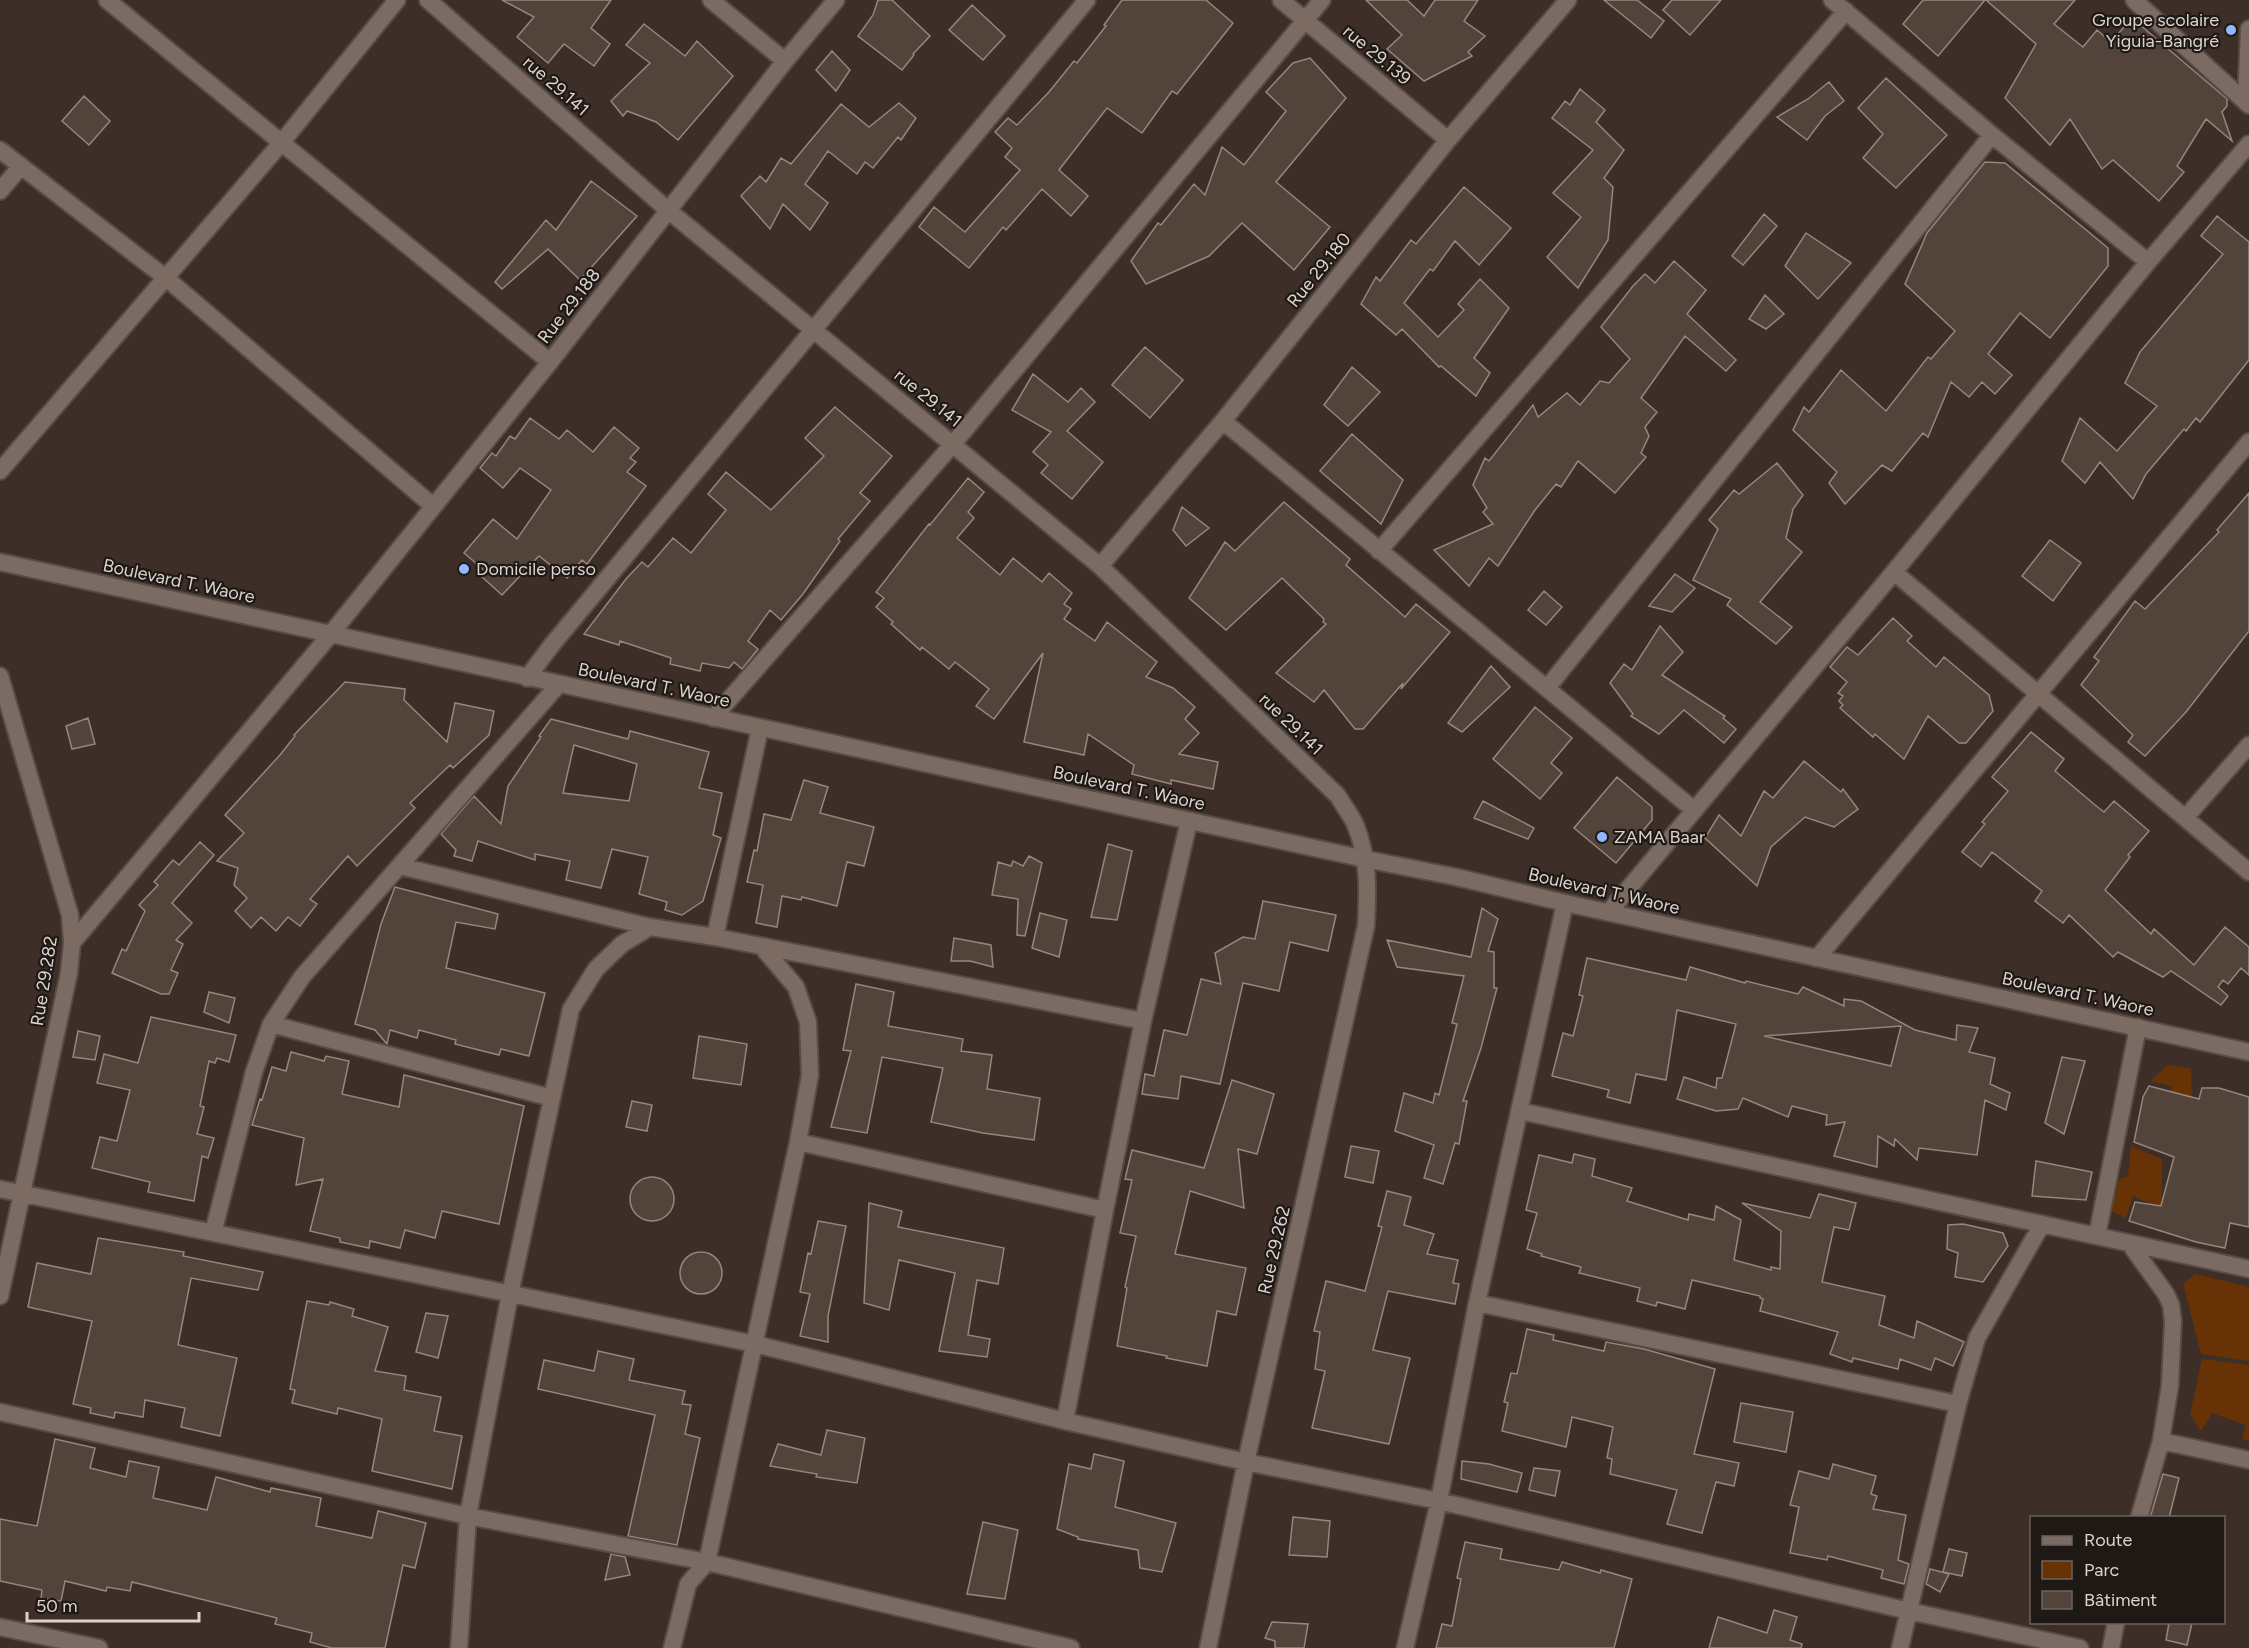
<svg xmlns="http://www.w3.org/2000/svg" width="2249" height="1648" font-family="Figtree,sans-serif">
<style>
.green{fill:#683207}
.building{fill:#52443b;stroke:#96867c;stroke-width:1.5;fill-rule:evenodd}
.lines{fill:none;stroke-linecap:round;stroke-linejoin:round}
.minor-casing{stroke:#574c45;stroke-width:20}
.tertiary-casing{stroke:#574c45;stroke-width:20}
.minor{stroke:#7b6b62;stroke-width:16}
.tertiary{stroke:#7b6b62;stroke-width:16}
.poi-dot{fill:#91b8fd;stroke:#1f1915;stroke-width:2}
.labels{text-anchor:middle;stroke-width:4.5;stroke-linejoin:round;paint-order:stroke}
.poi-label{font-size:18px;fill:#dcd3ce;stroke:#1f1915;text-anchor:start}
.street-label{font-size:18px;fill:#dcd3ce;stroke:#1f1915}
</style>
<rect width="100%" height="100%" fill="#3d2f27"/>
<path class="green" d="M2168,1065L2191,1069L2192,1102L2167,1104L2172,1086L2150,1081Z
M2131,1146L2162,1159V1197L2167,1203L2166,1211L2133,1196L2126,1218L2111,1211L2110,1197L2117,1194L2116,1185L2121,1178L2128,1176Z
M2195,1274L2249,1287V1361L2201,1354L2183,1284Z
M2202,1359L2249,1365V1441L2242,1439L2246,1425L2212,1413L2201,1431L2190,1415Z"/>
<path class="building" d="M502,0H611L591,28L610,44L594,66L564,44L548,63L517,37L534,17Z
M878,0H892L930,36L913,54L914,55L902,70L858,36L873,15Z
M1122,0H1206L1233,23L1177,94L1172,91L1142,133L1107,108L1059,170L1088,196L1071,216L1042,189L1006,230L1003,227L969,268L919,227L934,207L965,232L1020,170L1005,157L1012,148L995,132L1008,118L1017,125L1049,92L1074,61L1077,63L1106,26L1104,25Z
M1366,0H1407L1424,16L1435,0H1478L1464,21L1485,36L1468,52L1472,56L1424,81L1387,49L1402,35Z
M1604,0H1637L1664,21L1651,38Z
M1672,0H1721L1690,35L1663,10Z
M1923,0H1985L1938,56L1903,24Z
M1986,0H2075L2054,24L2083,47L2097,30L2111,42L2132,18L2227,99V106L2222,112L2232,141L2206,119L2177,166L2184,172L2159,201L2113,160L2102,169L2070,119L2050,145L2005,98L2036,44Z
M972,5L1005,36L983,60L949,30Z
M644,24L685,56L697,41L733,76L678,140L656,122L627,111L623,116L611,101L650,63L626,45Z
M832,51L850,70L836,91L816,70Z
M1310,58L1346,98L1276,182L1330,227L1294,270L1242,223L1209,256L1146,284L1131,261L1158,223L1161,225L1194,184L1205,195L1222,147L1244,165L1286,111L1266,92L1293,63Z
M1886,78L1947,135L1896,188L1863,158L1883,134L1858,108Z
M1829,82L1844,101L1825,116L1807,140L1777,117L1808,99Z
M1580,89L1605,110L1596,122L1624,150L1604,178L1613,187L1608,240L1578,288L1547,257L1581,217L1553,193L1593,150L1552,118L1565,101L1570,105Z
M84,96L110,121L89,145L62,121Z
M899,103L916,118L901,140L898,137L873,168L865,162L857,174L828,151L805,184L828,203L810,230L783,204L770,229L741,196L760,176L766,182L781,158L791,164L841,104L869,127Z
M1985,162L2005,163L2108,248V266L2050,338L2020,313L1988,354L2012,375L1995,394L1982,382L1969,397L1951,382L1928,437L1923,433L1892,471L1882,465L1845,504L1829,483L1837,472L1793,430L1804,407L1809,412L1841,370L1886,411L1928,357L1931,359L1955,331L1905,284L1927,233Z
M591,181L637,216L580,280L548,249L502,289L495,282L546,220L556,230Z
M1464,187L1511,228L1479,265L1455,241L1433,271L1430,269L1404,303L1438,337L1464,310L1458,304L1480,279L1509,308L1474,358L1490,373L1476,396L1441,366L1439,367L1402,329L1396,335L1361,304L1376,277L1380,281L1411,240L1416,244Z
M1764,214L1777,226L1743,265L1732,256Z
M2217,216L2249,242V360L2200,422L2196,418L2186,431L2184,429L2146,474L2133,499L2100,462L2085,483L2062,461L2080,418L2117,451L2157,406L2125,383L2140,352L2223,254L2201,236Z
M1806,233L1851,263L1818,299L1785,266Z
M1674,261L1706,290L1687,314L1736,360L1726,371L1685,336L1641,398L1657,412L1645,427L1649,436L1641,453L1646,457L1615,493L1578,461L1561,487L1556,484L1535,510L1498,566L1489,558L1469,586L1434,550L1493,524L1483,512L1487,508L1473,485L1485,458L1489,461L1533,405L1538,417L1567,393L1580,405L1600,381L1609,383L1630,359L1601,327L1633,286L1645,274L1655,283Z
M1765,295L1784,314L1766,329L1749,319Z
M1145,347L1183,380L1150,418L1112,385Z
M1352,367L1380,392L1348,426L1324,405Z
M1033,374L1068,402L1081,388L1095,402L1067,431L1103,462L1072,499L1041,473L1048,465L1033,452L1051,432L1012,410Z
M835,407L892,456L860,493L870,501L838,539L840,541L803,594L781,620L770,610L748,641L758,649L742,669L734,662L729,668L702,663L700,671L670,664L671,658L620,641L619,645L584,634L626,579L642,562L648,567L673,538L691,553L726,510L708,494L726,472L771,510L824,456L805,438Z
M530,418L559,439L567,430L593,452L614,427L639,448L630,458L636,462L627,472L646,486L587,564L582,560L567,578L539,556L502,595L481,576L485,571L464,553L493,519L517,539L551,490L520,468L503,488L480,468L492,453L496,456L510,436L515,439Z
M1352,434L1403,480L1381,524L1320,471Z
M1777,463L1803,495L1793,509L1786,538L1802,552L1760,602L1792,627L1776,644L1727,605L1731,599L1693,580L1718,529L1709,520L1734,490L1739,494Z
M968,478L984,492L968,512L974,518L957,538L1000,575L1013,558L1042,582L1049,573L1072,593L1064,604L1071,609L1064,619L1095,641L1107,622L1157,662L1146,677L1173,688L1195,707L1185,719L1199,733L1179,754L1218,762L1213,789L1171,780V784L1132,774L1134,765L1088,734L1084,755L1024,742L1043,653L994,719L976,706L989,689L955,662L949,669L922,647L920,650L891,624L893,622L876,607L884,598L876,592L929,524L930,525Z
M2249,493V631L2186,712L2145,756L2128,742L2133,735L2081,685L2099,661L2094,657L2135,601L2145,609L2219,532L2217,530Z
M1284,502L1350,559L1346,565L1405,617L1416,604L1450,632L1401,689L1403,683L1363,729H1355L1324,690L1314,702L1276,673L1326,624L1323,622L1324,619L1282,578L1226,630L1189,598L1225,542L1235,551Z
M1182,507L1209,528L1186,546L1173,530Z
M2050,540L2081,563L2053,601L2022,576Z
M1675,574L1695,588L1672,612L1649,606Z
M1544,591L1562,607L1546,625L1528,610Z
M1893,618L1912,636L1907,641L1936,667L1944,657L1989,695L1993,711L1966,743H1959L1928,716L1904,759L1875,734L1873,737L1840,708L1843,705L1839,701L1843,696L1838,693L1847,682L1830,667L1847,647L1858,655Z
M1660,626L1683,652L1662,675L1725,716L1723,718L1736,729L1724,743L1684,710L1659,734L1631,716L1633,714L1610,683L1624,664L1632,670Z
M1491,666L1510,687L1462,732L1448,723Z
M345,682L405,689L404,700L447,742L455,703L494,711L489,735L453,768L450,765L410,803L415,808L357,866L348,856L310,899L317,904L300,926L288,917L276,931L261,917L251,928L235,911L247,898L234,885L238,868L217,861L244,833L225,815L280,755L295,736L294,735Z
M1535,707L1572,738L1551,763L1562,773L1540,799L1493,759Z
M88,718L95,744L72,749L66,726Z
M551,719L628,739L630,731L709,752L699,788L722,793L713,835L721,838L703,901L682,915L665,910L667,902L639,894L648,857L612,849L601,888L566,880L570,861L535,854V860L478,841L472,861L454,856L456,850L441,834L474,796L501,824L508,786L541,737L539,736ZM574,745L637,764L629,801L563,793Z
M2031,732L2064,759L2055,771L2095,805L2104,812L2114,801L2149,831L2128,855L2130,857L2105,890L2151,934L2154,929L2194,965L2225,927L2249,947V975L2241,968L2228,984L2223,980L2218,987L2228,996L2221,1005L2171,971L2163,977L2118,952L2113,957L2069,915L2063,923L2035,901L2042,891L1992,852L1981,867L1962,852L1985,824L1982,822L2008,791L1992,777Z
M1804,761L1841,792L1843,789L1858,809L1834,827L1805,817L1771,847L1757,886L1705,838L1719,815L1741,836L1764,791L1773,798Z
M1617,777L1652,807V820L1616,863L1574,828Z
M804,780L828,787L820,813L874,827L864,866L847,862L837,906L802,897L801,900L782,896L777,927L756,923L763,885L747,882L754,850L757,851L764,814L791,820Z
M1483,801L1534,828L1528,839L1474,818Z
M200,842L214,855L172,903L192,923L176,940L183,944L171,970L178,973L169,994H161L112,973L122,949L126,951L145,911L139,905L158,885L154,882L173,860L179,865Z
M1108,844L1132,851L1117,920L1091,917Z
M1029,856L1042,863L1025,936L1017,935L1018,899L992,895L998,862L1011,866L1013,861L1023,866Z
M395,887L498,914L495,929L456,922L446,968L545,993L529,1056L501,1049L499,1055L455,1044L456,1040L419,1030L417,1038L390,1030L387,1044L375,1030L355,1024L381,924Z
M1263,901L1336,915L1328,951L1290,942L1279,991L1243,983L1220,1084L1181,1076L1178,1099L1142,1094L1145,1074L1154,1076L1164,1030L1187,1035L1201,979L1221,984L1215,953L1243,937L1255,939Z
M1482,908L1498,919L1488,951L1494,952V988H1497L1481,1048L1463,1101H1467L1459,1144L1455,1143L1443,1184L1424,1178L1434,1145L1395,1131L1404,1093L1433,1103L1435,1093L1439,1095L1457,1024L1452,1023L1464,976L1397,967L1387,940L1471,957Z
M1040,913L1067,920L1059,957L1032,948Z
M954,938L991,945L993,967L970,961H951Z
M1587,958L1686,980L1690,967L1745,983L1746,981L1798,994L1803,987L1844,1006V999L1861,1001L1915,1030L1956,1040L1957,1025L1978,1028L1969,1052L1995,1058L1990,1084L2010,1093L2006,1110L1985,1100L1977,1155L1919,1148L1917,1160L1895,1139L1894,1146L1878,1136L1877,1167L1834,1156L1845,1122L1826,1125L1827,1115L1792,1106L1788,1117L1743,1098L1738,1109L1716,1111L1677,1099L1684,1077L1716,1088L1717,1078H1722L1736,1024L1677,1010L1666,1080L1636,1074L1630,1103L1607,1097L1609,1090L1552,1076L1563,1033L1573,1036L1583,996L1579,995ZM1901,1026L1891,1066L1764,1036Z
M856,984L894,992L888,1026L963,1039L961,1051L992,1055L987,1089L1040,1098L1034,1140L983,1133L931,1122L943,1068L882,1057L867,1133L831,1127L851,1051L843,1050Z
M209,992L235,998L229,1023L204,1012Z
M151,1017L236,1035L229,1062L217,1058L215,1063L209,1061L200,1106L204,1107L197,1134L214,1138L208,1158L202,1156L194,1201L148,1192L150,1182L92,1168L100,1137L117,1141L130,1090L97,1083L104,1054L138,1063Z
M78,1031L100,1036L95,1060L73,1057Z
M699,1036L747,1044L741,1085L693,1078Z
M291,1052L324,1061L326,1056L349,1061L342,1094L399,1107L404,1075L524,1106L499,1224L442,1211L435,1238L405,1230L400,1248L370,1241L369,1248L340,1242V1238L310,1231L323,1179L296,1185L304,1138L252,1125L260,1099L262,1100L272,1067L286,1071Z
M2062,1057L2085,1061L2064,1134L2045,1123Z
M1232,1080L1274,1094L1257,1154L1238,1149L1244,1208L1190,1191L1175,1254L1246,1268L1236,1315L1217,1311L1207,1366L1166,1358L1167,1356L1117,1346L1127,1288L1125,1287L1136,1236L1120,1233L1132,1180L1125,1179L1132,1150L1204,1168Z
M2149,1086L2199,1099L2202,1088H2219L2249,1097V1227L2230,1223L2225,1248L2196,1242L2129,1221L2135,1202L2161,1206L2174,1157L2134,1142L2143,1097Z
M632,1101L652,1105L647,1131L626,1127Z
M1351,1146L1379,1151L1373,1183L1345,1177Z
M1574,1154L1595,1159L1592,1176L1632,1188L1627,1201L1688,1220L1689,1214L1714,1220L1716,1206L1741,1220L1734,1260L1771,1270V1267L1780,1269L1781,1231L1742,1203L1810,1218L1819,1194L1856,1203L1849,1230L1834,1227L1822,1282L1885,1296L1879,1325L1914,1338L1917,1321L1964,1342L1953,1366L1935,1358L1931,1370L1900,1359L1898,1369L1853,1358L1852,1362L1830,1354L1838,1332L1760,1311L1763,1299L1760,1298V1296L1692,1280L1685,1309L1657,1302L1656,1306L1637,1301L1640,1288L1579,1273L1581,1267L1541,1256L1542,1254L1527,1249L1537,1213L1526,1210L1539,1155L1572,1163Z
M2036,1161L2092,1172L2086,1200L2032,1196Z
M630 1199a22 22 0 1 1 44 0a22 22 0 1 1-44 0Z
M1387,1191L1411,1197L1404,1225L1434,1234L1427,1254L1458,1260L1453,1283L1459,1284L1455,1304L1388,1291L1373,1350L1410,1358L1389,1444L1312,1428L1325,1371L1315,1369L1320,1332L1314,1331L1326,1281L1365,1291L1382,1227L1378,1226Z
M869,1203L902,1211L898,1227L1004,1248L998,1284L977,1280L968,1335L990,1339L987,1357L939,1351L955,1273L899,1260L889,1310L864,1303Z
M818,1221L846,1226L828,1316V1342L800,1336L810,1294L800,1292L808,1253L811,1254Z
M1963,1224L2003,1233L2008,1246L1983,1282L1955,1277L1958,1253L1947,1249L1948,1225Z
M98,1238L184,1252L183,1256L263,1272L258,1290L191,1278L178,1345L237,1358L220,1436L181,1427L185,1408L145,1400L143,1417L115,1412L114,1418L90,1413L91,1408L73,1404L92,1321L28,1307L37,1263L91,1274Z
M680 1273a21 21 0 1 1 42 0a21 21 0 1 1-42 0Z
M307,1301L329,1305L330,1302L354,1309L352,1316L388,1327L375,1371L406,1376L404,1390L441,1397L434,1431L462,1436L452,1489L372,1471L382,1419L338,1408L337,1414L292,1403L295,1390L290,1389Z
M426,1313L448,1316L438,1358L416,1352Z
M1527,1329L1554,1335L1553,1340L1604,1351L1606,1342L1644,1349L1715,1369L1694,1454L1739,1463L1734,1486L1716,1482L1702,1533L1667,1524L1677,1490L1610,1474L1612,1459L1607,1458L1613,1427L1572,1417L1566,1447L1502,1431L1508,1403L1504,1402L1511,1373L1517,1374Z
M598,1351L634,1359L629,1380L685,1391L682,1404L691,1405L685,1434L700,1438L677,1545L628,1536L655,1415L538,1389L544,1360L594,1371Z
M1741,1403L1793,1412L1786,1452L1734,1442Z
M827,1430L865,1438L857,1483L816,1477L817,1474L770,1466L778,1444L821,1455Z
M55,1439L95,1448L90,1468L126,1477L129,1461L159,1467L153,1498L207,1510L216,1477L270,1492L271,1488L321,1498L316,1526L372,1538L378,1511L426,1523L415,1568L403,1565L385,1648H332L310,1642L312,1633L275,1624L277,1618L132,1582L130,1591L107,1587L106,1591L65,1581L61,1601L41,1598L42,1590L0,1581V1519L37,1526Z
M1094,1454L1124,1461L1115,1507L1176,1523L1162,1572L1140,1568L1138,1550L1078,1539V1537L1057,1529L1069,1464L1091,1469Z
M1462,1461L1489,1464L1522,1473L1517,1492L1461,1479Z
M1833,1464L1876,1476L1871,1494L1877,1496L1873,1509L1906,1515L1898,1560L1909,1564L1904,1584L1881,1578L1883,1570L1828,1556L1827,1560L1790,1553L1799,1507L1790,1505L1799,1471L1829,1479Z
M1534,1468L1560,1471L1555,1496L1529,1490Z
M2163,1474L2179,1478L2169,1518H2150Z
M1293,1517L1330,1521L1327,1557L1289,1555Z
M983,1522L1018,1530L1005,1599L967,1594Z
M1465,1542L1502,1549L1500,1559L1559,1570L1562,1562L1600,1573L1601,1570L1632,1579L1614,1648H1436L1442,1624L1452,1626L1461,1579L1457,1578Z
M1949,1549L1967,1553L1962,1576L1943,1572Z
M611,1554L625,1557L630,1575L605,1580Z
M1930,1569L1949,1574L1940,1592L1926,1584Z
M1774,1610L1797,1617L1790,1640L1802,1644L1801,1648H1709L1718,1617L1767,1633Z
M1272,1622L1308,1624L1304,1648H1275V1641L1265,1638Z
M2169,1623H2192L2187,1645L2166,1640Z"/>
<g class="lines">
<defs>
<path id="minor" d="M107,0L550,362
M428,0L669,211L1100,566L1338,796C1343,805 1351,815 1355,824C1369,857 1368,892 1366,926L1246,1462L1208,1648
M711,0L785,61
M1281,0L1448,140
M1832,0L1992,135L2148,262
M2134,0L2249,105
M2246,102L2249,29
M0,150L166,278L433,506
M0,191L21,166
M1223,421L1694,810
M0,471L282,142L397,0
M1379,551L1846,11
M1100,566L1223,421L1448,140L1568,0
M1894,572L2249,872
M0,676L70,915L72,943L69,973L0,1296
M527,678L551,646L1087,0
M1547,688L1992,135
M713,718L953,444L1322,0
M2185,818L2249,745
M400,866L650,927L715,937L1143,1021
M1609,912L1894,572L2148,262L2249,144
M715,937L760,728
M72,943L330,635L550,362L785,61L836,0
M1817,958L2249,442
M271,1024L552,1098
M1520,1111L2249,1269
M798,1142L1105,1210
M0,1189L755,1344L1065,1421L1246,1462L1439,1501L1909,1611L2080,1648
M213,1233L254,1072L271,1024L302,977L559,684
M2097,1236L2138,1027
M2129,1243L2166,1294L2171,1305L2173,1321L2170,1385L2161,1441L2139,1518
M1477,1303L1958,1404
M0,1412L468,1516L707,1562L1071,1648
M1065,1421L1105,1210L1143,1021L1189,821
M2161,1441L2249,1460
M0,1627L99,1648
M459,1648L468,1516L510,1294L571,1009L596,969L622,944L650,927
M672,1648L688,1584L707,1562L798,1142L810,1075L808,1022L796,987L762,947
M1405,1648L1439,1501L1477,1303L1565,903
M1900,1648L1958,1404L1977,1338L2042,1224
M2111,1648L2116,1622"/>
<path id="tertiary" d="M0,562L1365,859L1456,877L1565,903L2249,1052"/>
</defs>
<use href="#minor" class="minor-casing"/>
<use href="#tertiary" class="tertiary-casing"/>
<use href="#minor" class="minor"/>
<use href="#tertiary" class="tertiary"/>
</g>
<g class="poi-dot">
<circle cx="2231" cy="30" r="6"/>
<circle cx="464" cy="569" r="6"/>
<circle cx="1602" cy="837" r="6"/>
</g>
<g class="labels">
<g class="poi-label">
<text x="2219" y="26" text-anchor="end">Groupe scolaire<tspan x="2219" dy="21">Yiguia-Bangré</tspan></text>
<text x="476" y="575">Domicile perso</text>
<text x="1614" y="843">ZAMA Baar</text>
</g>
<g class="street-label">
<text transform="translate(1377 55) rotate(40)" y="6">rue 29.139</text>
<text transform="translate(556 86) rotate(41)" y="6">rue 29.141</text>
<text transform="translate(1319 270) rotate(-51)" y="6">Rue 29.180</text>
<text transform="translate(569 306) rotate(-52)" y="6">Rue 29.188</text>
<text transform="translate(928 398) rotate(39)" y="6">rue 29.141</text>
<text transform="translate(179 581) rotate(12)" y="6">Boulevard T. Waore</text>
<text transform="translate(654 685) rotate(12)" y="6">Boulevard T. Waore</text>
<text transform="translate(1291 724) rotate(44)" y="6">rue 29.141</text>
<text transform="translate(1129 788) rotate(12)" y="6">Boulevard T. Waore</text>
<text transform="translate(1604 891) rotate(13)" y="6">Boulevard T. Waore</text>
<text transform="translate(44 981) rotate(-81)" y="6">Rue 29.282</text>
<text transform="translate(2078 994) rotate(12)" y="6">Boulevard T. Waore</text>
<text transform="translate(1274 1250) rotate(-77)" y="6">Rue 29.262</text>
</g>
</g>
<rect x="2030" y="1516" width="195" height="108" fill="#1f1915" stroke="#6b635f" stroke-width="1.5"/>
<rect x="2042" y="1536" width="30" height="9" fill="#7b6b62" stroke="#6b635f" stroke-width="1.5"/>
<text x="2084" y="1546" font-size="18" fill="#dcd3ce">Route</text>
<rect x="2042" y="1561" width="30" height="18" fill="#683207" stroke="#6b635f" stroke-width="1.5"/>
<text x="2084" y="1576" font-size="18" fill="#dcd3ce">Parc</text>
<rect x="2042" y="1591" width="30" height="18" fill="#52443b" stroke="#6b635f" stroke-width="1.5"/>
<text x="2084" y="1606" font-size="18" fill="#dcd3ce">Bâtiment</text>
<path d="M27 1612v9h172v-9" fill="none" stroke="#dcd3ce" stroke-width="3"/>
<text x="36" y="1612" font-size="18" fill="#dcd3ce" stroke="#1f1915" stroke-width="4.5" paint-order="stroke">50 m</text>
</svg>
